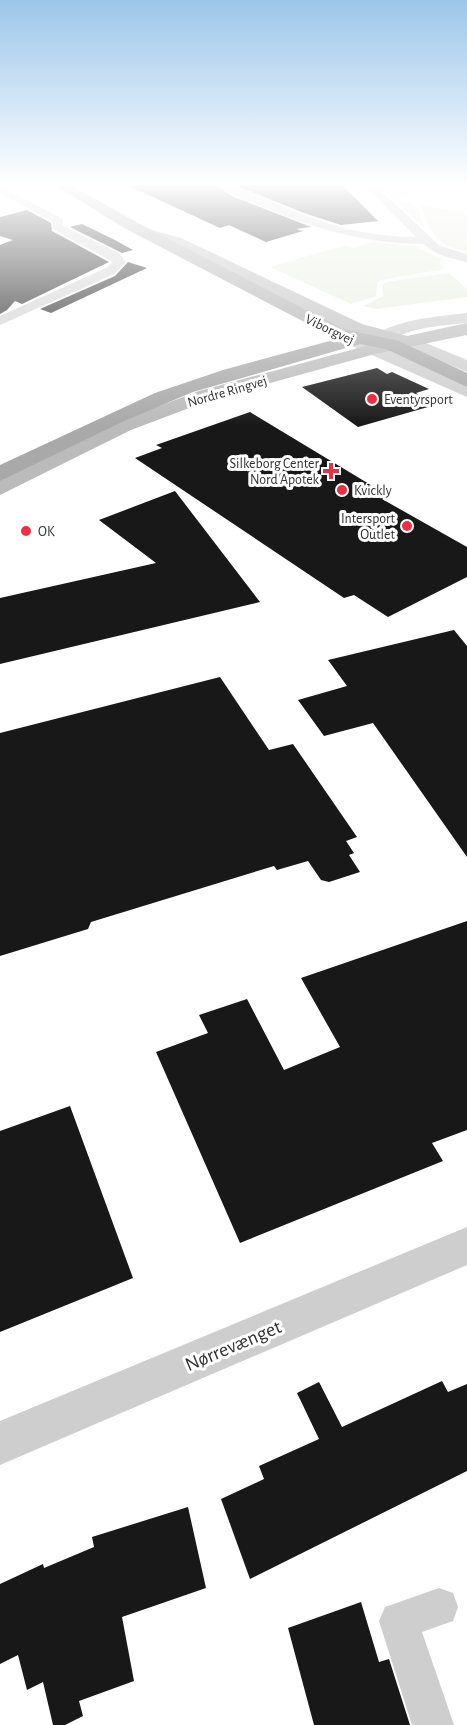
<svg xmlns="http://www.w3.org/2000/svg" width="467" height="1725" font-family="'Alegreya Sans',sans-serif">
<style>
.green{fill:#e8eedf}
.building{fill:#181818}
.lines{fill:none;stroke-linecap:round;stroke-linejoin:round}
.minor{fill:#cecece;fill-rule:evenodd}
.tertiary{fill:#cecece;fill-rule:evenodd}
.secondary{fill:#bbb;fill-rule:evenodd}
.primary{fill:#a9a9a9;fill-rule:evenodd}
.poi-dot{fill:#ec3044;stroke:#fff;stroke-width:2}
.labels{text-anchor:middle;stroke-width:6;stroke-linejoin:round;paint-order:stroke}
.far-street-label{font-size:14px;fill:#313131;stroke:#fff}
.far-poi-label{font-size:14px;fill:#313131;stroke:#fff;text-anchor:start}
.near-street-label{font-size:20px;fill:#313131;stroke:#fff}
</style>
<rect width="100%" height="100%" fill="#fff"/>
<path class="green" d="M376,185H437L430,189L423,188L401,199L417,207L425,228Z
M420,204L467,214V251C436,247 429,230 420,204Z
M372,242L415,246L441,259L440,264L444,269L380,280L377,284L376,296L351,304L270,267L346,245L354,248Z
M449,273L467,289V297L376,309L364,306L383,296L382,285L387,282Z"/>
<path class="building" d="M127,185H215L234,197L311,227L296,229L303,231L266,242L229,225L220,228Z
M234,185H342L378,221L341,225L304,213Z
M27,210L51,223L52,231L109,262L22,304L15,301L7,310L0,314V245L13,240L0,236V217Z
M82,224L115,240L133,250L122,253L70,227Z
M128,262L147,268L51,313L40,309L115,276Z
M377,368L387,374L392,372L429,389L416,393L435,405L358,427L302,387Z
M250,412L389,496L382,499L467,547V577L388,617L354,595L344,598L135,458L162,448L156,445Z
M175,491L260,602L0,664V598L156,563L99,520Z
M454,630L467,646V857L373,723L324,736L298,700L347,686L328,660Z
M220,677L269,750L293,744L357,837L346,841L354,853L349,855L360,872L329,882L321,880L308,861L277,870L274,866L91,922L88,929L0,956V733Z
M467,921V1130L432,1143L443,1161L240,1243L156,1052L208,1033L199,1015L247,999L284,1070L340,1047L301,978Z
M70,1106L133,1278L0,1332V1131Z
M442,1381L448,1392L467,1384V1471L250,1579L221,1499L264,1479L259,1466L319,1439L297,1393L319,1382L342,1427Z
M188,1507L206,1588L122,1617L134,1681L79,1701L83,1716L65,1725H53L43,1682L27,1690L18,1655L0,1664V1584L43,1564L44,1568L94,1547L92,1537Z
M361,1602L379,1662L389,1659L410,1725H314L288,1628Z"/>
<g class="lines">
<path class="minor" d="M217,185C241,183 279,206 303,215C340,229 377,237 416,237L364,185H375L440,246L467,254V262C450,258 436,256 424,244C363,244 309,227 254,203C242,198 226,193 217,185Z
M0,186L63,219V226L119,253L126,262L114,274L0,325V316L106,268L113,262L53,229V222L0,193Z
M439,1588L453,1593L458,1607L453,1621L422,1632L454,1725H412L379,1621L385,1607Z"/>
<path class="tertiary" d="M467,313V323C440,326 403,327 382,347L467,385V397L331,337L329,333L337,328L369,341C386,320 441,316 467,313Z
M409,336L467,360V372L403,345L400,341L403,337Z
M467,1227V1265L0,1465V1421Z"/>
<path class="secondary" d="M148,229L181,238L362,324L407,336L467,323V335L375,354L213,399L131,430L0,495V479L117,422L199,391L384,341L349,332L169,244L142,237L140,234L142,231Z"/>
<path class="primary" d="M54,185H71L138,223L343,329L399,341L467,373V387L386,349L360,344L193,392L122,422L0,481V465L155,393L223,370L337,339L126,229Z"/>
</g>
<linearGradient id="sky" x2="0" y2="1"><stop stop-color="#9cc6ea"/><stop offset="0.43" stop-color="#fff"/><stop offset="1" stop-color="#fff" stop-opacity="0"/></linearGradient>
<rect width="467" height="426" fill="url(#sky)"/>
<g class="poi-dot">
<circle cx="372" cy="399" r="6"/>
<path d="M328 462h6v6h6v6h-6v6h-6v-6h-6v-6h6z"/>
<circle cx="342" cy="490" r="6"/>
<circle cx="407" cy="526" r="6"/>
<circle cx="26" cy="531" r="6"/>
</g>
<g class="labels">
<g class="far-street-label">
<text transform="translate(330 329) rotate(26)" y="5">Viborgvej</text>
<text transform="translate(227 391) rotate(-16)" y="5">Nordre Ringvej</text>
</g>
<g class="far-poi-label">
<text x="384" y="404">Eventyrsport</text>
<text x="319" y="468" text-anchor="end">Silkeborg Center<tspan x="319" dy="16">Nord Apotek</tspan></text>
<text x="354" y="495">Kvickly</text>
<text x="395" y="523" text-anchor="end">Intersport<tspan x="395" dy="16">Outlet</tspan></text>
<text x="38" y="536">OK</text>
</g>
<g class="near-street-label">
<text transform="translate(233 1345) rotate(-23)" y="7">Nørrevænget</text>
</g>
</g>
</svg>
